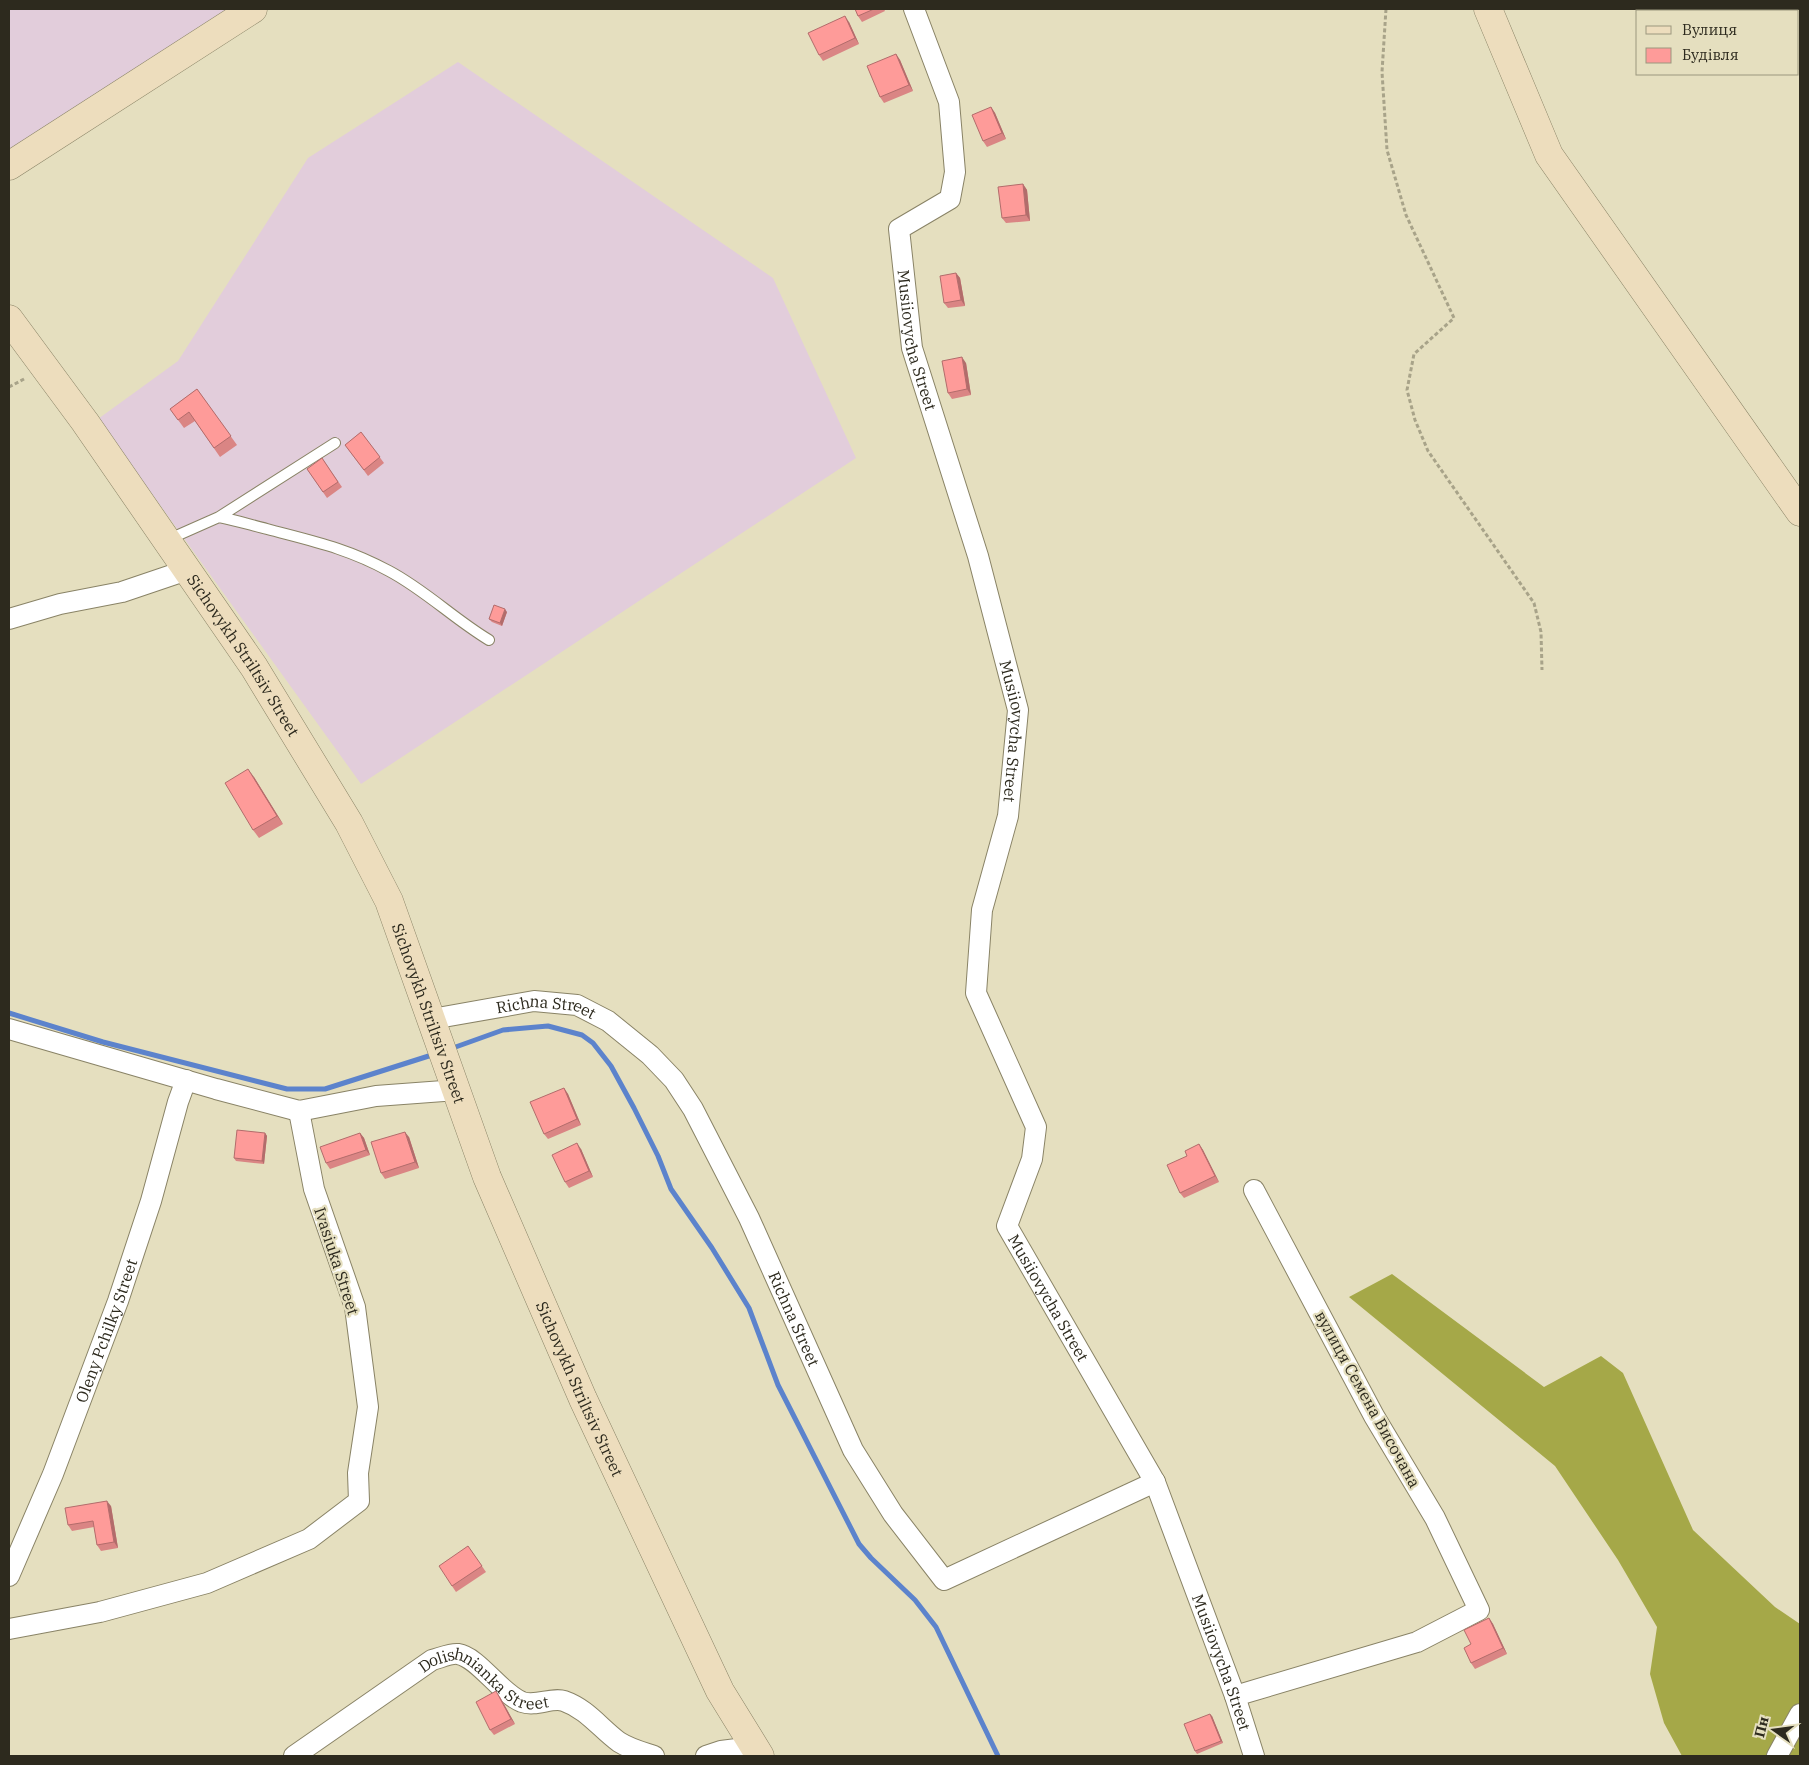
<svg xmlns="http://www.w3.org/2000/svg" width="1809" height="1765" font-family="'IBM Plex Serif',serif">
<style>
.industrial{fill:#e2cddb}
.forest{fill:#a5a848}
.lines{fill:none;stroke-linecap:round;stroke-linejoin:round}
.stream{stroke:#5c83cc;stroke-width:5}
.lane-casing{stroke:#898366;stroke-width:12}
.street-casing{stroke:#898366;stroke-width:22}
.secondary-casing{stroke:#898366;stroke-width:29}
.path{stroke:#a8a389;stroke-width:3;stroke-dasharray:4 2.5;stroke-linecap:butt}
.lane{stroke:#fff;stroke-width:10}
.street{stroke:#fff;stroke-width:20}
.secondary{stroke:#edddbd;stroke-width:28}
.wall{fill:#da8584}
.shaded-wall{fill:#b26c6b}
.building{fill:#fe9b99;stroke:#b26c6b}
.labels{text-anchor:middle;stroke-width:4.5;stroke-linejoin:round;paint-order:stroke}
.street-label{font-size:16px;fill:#2d2a1e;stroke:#e5dfbf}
</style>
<rect width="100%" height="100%" fill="#e5dfbf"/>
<path class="industrial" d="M9,9H227L9,150Z
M458,62L773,278L856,458L361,784L98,419L178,361L308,158Z"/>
<path class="forest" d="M1392,1274L1544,1387L1601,1356L1623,1373L1693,1530L1775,1607L1800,1624V1756H1682L1664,1723L1650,1674L1657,1627L1618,1560L1555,1466L1349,1297Z"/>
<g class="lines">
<path class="stream" d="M9,1013L103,1042L287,1089H325L435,1054
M450,1049L503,1030L548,1026L582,1035L593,1043L611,1066L634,1108L658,1156L671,1189L712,1248L749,1308L778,1385L859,1544L871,1558L915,1600L936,1627L998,1756"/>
<defs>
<path id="lane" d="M219,517C235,520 251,525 267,529C312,541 347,548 389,571C425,590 454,619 489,640
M167,540L219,517L335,443"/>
<g id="street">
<path id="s1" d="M914,9L949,102L955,172L950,199L899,229L912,348L978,556L1018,710L1008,816L982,910L976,993L1036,1127L1032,1159L1007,1226L1155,1482L1235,1696L1254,1756"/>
<path d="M9,619L60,604L122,592L187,570"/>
<path id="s2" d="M432,1019L534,1001L577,1005L608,1021L650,1055L674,1080L693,1109L749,1218L853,1450L893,1514L944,1580L1155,1482"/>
<path d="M9,1029L216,1089L299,1111L376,1096L457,1090"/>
<path id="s3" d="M9,1576L53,1474L118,1301L151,1201L178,1102L186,1080"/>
<path d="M9,1629L100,1612L207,1583L309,1539L359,1501L358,1473L368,1407L355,1307L314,1189L299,1111"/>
<path d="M1235,1696L1417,1642L1479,1610L1435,1518L1374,1416L1254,1190"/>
<path id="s4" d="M294,1756L432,1660C440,1658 451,1653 458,1654C478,1657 500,1693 522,1702C536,1707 552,1697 564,1701C587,1709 600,1728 619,1742C630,1749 642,1752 654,1756"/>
<path d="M706,1756L721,1751L753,1747"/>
<path d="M1777,1756L1800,1714"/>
</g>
<g id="secondary">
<path d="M1488,9L1549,155L1800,512"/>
<path d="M9,166L253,9"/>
<path id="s5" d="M9,319L85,422L254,667L349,823L389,901L487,1177L583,1399L720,1691L760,1756"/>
</g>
</defs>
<use href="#lane" class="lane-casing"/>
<use href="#street" class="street-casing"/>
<use href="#secondary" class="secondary-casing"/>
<path class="path" d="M1386,9L1382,72L1387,150L1406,215L1454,318L1414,354L1407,390L1415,420L1428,451L1534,603L1541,632L1542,670
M9,387L26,378"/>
<use href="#lane" class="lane"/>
<use href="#street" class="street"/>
<use href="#secondary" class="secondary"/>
</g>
<path class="wall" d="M855,9H884L885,11L862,22L858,16Z
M849,22L859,44L823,61L819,55Z
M896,54L900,60L913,91L884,103L880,97Z
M991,107L995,113L1006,139L987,147L983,141Z
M1023,184L1027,190L1030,221L1006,223L1002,218Z
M956,273L960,278L965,306L948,308L944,303Z
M966,363L971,395L952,399L948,393Z
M197,389L237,445L220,457L195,421L184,428L170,409Z
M361,432L384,463L368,476L345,445Z
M322,458L342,487L327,498L307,469Z
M507,612L502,626L492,622L489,619Z
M254,777L283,824L259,838L253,830Z
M564,1088L568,1094L581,1125L548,1139L544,1134Z
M265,1133L267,1136L264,1164L236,1161L234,1158Z
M360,1133L364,1138L370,1155L330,1169L326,1163Z
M409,1137L419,1168L385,1179L381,1173Z
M1199,1144L1203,1150L1219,1182L1184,1198L1180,1193L1187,1156Z
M581,1149L593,1177L569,1188L565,1182Z
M111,1506L118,1548L101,1551L97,1545L94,1527L72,1531L68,1525Z
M468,1546L486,1572L456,1592L452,1586Z
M1489,1618L1493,1624L1507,1654L1475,1669L1471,1663V1644Z
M500,1697L515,1724L494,1735L490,1730Z
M1212,1716L1223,1743L1197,1754L1195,1751Z"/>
<path class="shaded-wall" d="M845,16L849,22L859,44L855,38Z
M896,54L900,60L913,91L909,85Z
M991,107L995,113L1006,139L1002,133Z
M1023,184L1027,190L1030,221L1026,215Z
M956,273L960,278L965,306L961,300Z
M962,357L966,363L971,395L967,389Z
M505,609L507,612L502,626L500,623Z
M248,769L254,777L283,824L277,816Z
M564,1088L568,1094L581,1125L577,1119Z
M405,1132L409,1137L419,1168L415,1162Z
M265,1133L267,1136L264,1164L262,1161Z
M360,1133L364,1138L370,1155L366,1150Z
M577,1143L581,1149L593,1177L589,1171Z
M1199,1144L1203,1150L1219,1182L1215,1176Z
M107,1501L111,1506L118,1548L114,1542Z
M1489,1618L1493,1624L1507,1654L1503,1648Z
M496,1691L500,1697L515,1724L511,1719Z
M1210,1714L1212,1716L1223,1743L1221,1741Z"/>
<path class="building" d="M855,9H874L858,16Z
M845,16L855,38L819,55L808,33Z
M896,54L909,85L880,97L867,66Z
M991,107L1002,133L983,141L972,115Z
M1023,184L1026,215L1002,218L998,187Z
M956,273L961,300L944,303L940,276Z
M962,357L967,389L948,393L942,361Z
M197,389L231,436L214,448L189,412L178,420L170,409Z
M361,432L380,457L364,470L345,445Z
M322,458L338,482L323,492L307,469Z
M494,605L505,609L500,623L489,619Z
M248,769L277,816L253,830L225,783Z
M564,1088L577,1119L544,1134L530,1102Z
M237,1130L265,1133L262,1161L234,1158Z
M405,1132L415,1162L381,1173L371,1142Z
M360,1133L366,1150L326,1163L320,1147Z
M577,1143L589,1171L565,1182L552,1155Z
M1199,1144L1215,1176L1180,1193L1167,1165L1187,1156L1185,1151Z
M107,1501L114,1542L97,1545L93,1521L68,1525L65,1508Z
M468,1546L482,1566L452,1586L439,1566Z
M1489,1618L1503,1648L1471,1663L1464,1648L1471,1644L1464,1630Z
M496,1691L511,1719L490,1730L476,1702Z
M1210,1714L1221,1741L1195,1751L1184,1724Z"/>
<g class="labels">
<g class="street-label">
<text dy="6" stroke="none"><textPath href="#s1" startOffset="369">Musiiovycha Street</textPath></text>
<text dy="6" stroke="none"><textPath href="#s5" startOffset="410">Sichovykh Striltsiv Street</textPath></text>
<text dy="6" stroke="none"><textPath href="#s1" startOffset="774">Musiiovycha Street</textPath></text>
<text dy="6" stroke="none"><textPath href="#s5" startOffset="815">Sichovykh Striltsiv Street</textPath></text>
<text dy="6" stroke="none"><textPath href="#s2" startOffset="116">Richna Street</textPath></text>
<text transform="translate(337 1261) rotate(72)" y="6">Ivasiuka Street</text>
<text dy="6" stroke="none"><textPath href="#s1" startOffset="1374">Musiiovycha Street</textPath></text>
<text dy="6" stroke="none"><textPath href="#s2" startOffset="538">Richna Street</textPath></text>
<text dy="6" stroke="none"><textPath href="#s3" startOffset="264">Oleny Pchilky Street</textPath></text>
<text dy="6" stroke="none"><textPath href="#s5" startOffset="1220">Sichovykh Striltsiv Street</textPath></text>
<text transform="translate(1368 1399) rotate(61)" y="6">вулиця Семена Височана</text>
<text dy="6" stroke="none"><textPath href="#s1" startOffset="1779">Musiiovycha Street</textPath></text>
<text dy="6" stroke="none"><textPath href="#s4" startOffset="228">Dolishnianka Street</textPath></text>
</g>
</g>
<rect width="1809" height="1765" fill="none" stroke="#2d2a1e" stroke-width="20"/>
<rect x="1636" y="10" width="162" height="65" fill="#e5dfbf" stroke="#9b977f"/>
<rect x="1646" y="26" width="25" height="8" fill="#edddbd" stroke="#9b977f"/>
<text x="1682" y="35" font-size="15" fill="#2d2a1e">Вулиця</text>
<rect x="1646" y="48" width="25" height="15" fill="#fe9b99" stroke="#9b977f"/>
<text x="1682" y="60" font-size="15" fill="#2d2a1e">Будівля</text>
<g transform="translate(1774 1730) rotate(284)" stroke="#e5dfbf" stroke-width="4" paint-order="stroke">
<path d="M0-4L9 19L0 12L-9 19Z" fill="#2d2a1e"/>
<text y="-8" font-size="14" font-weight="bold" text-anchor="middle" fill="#2d2a1e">Пн</text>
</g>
</svg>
